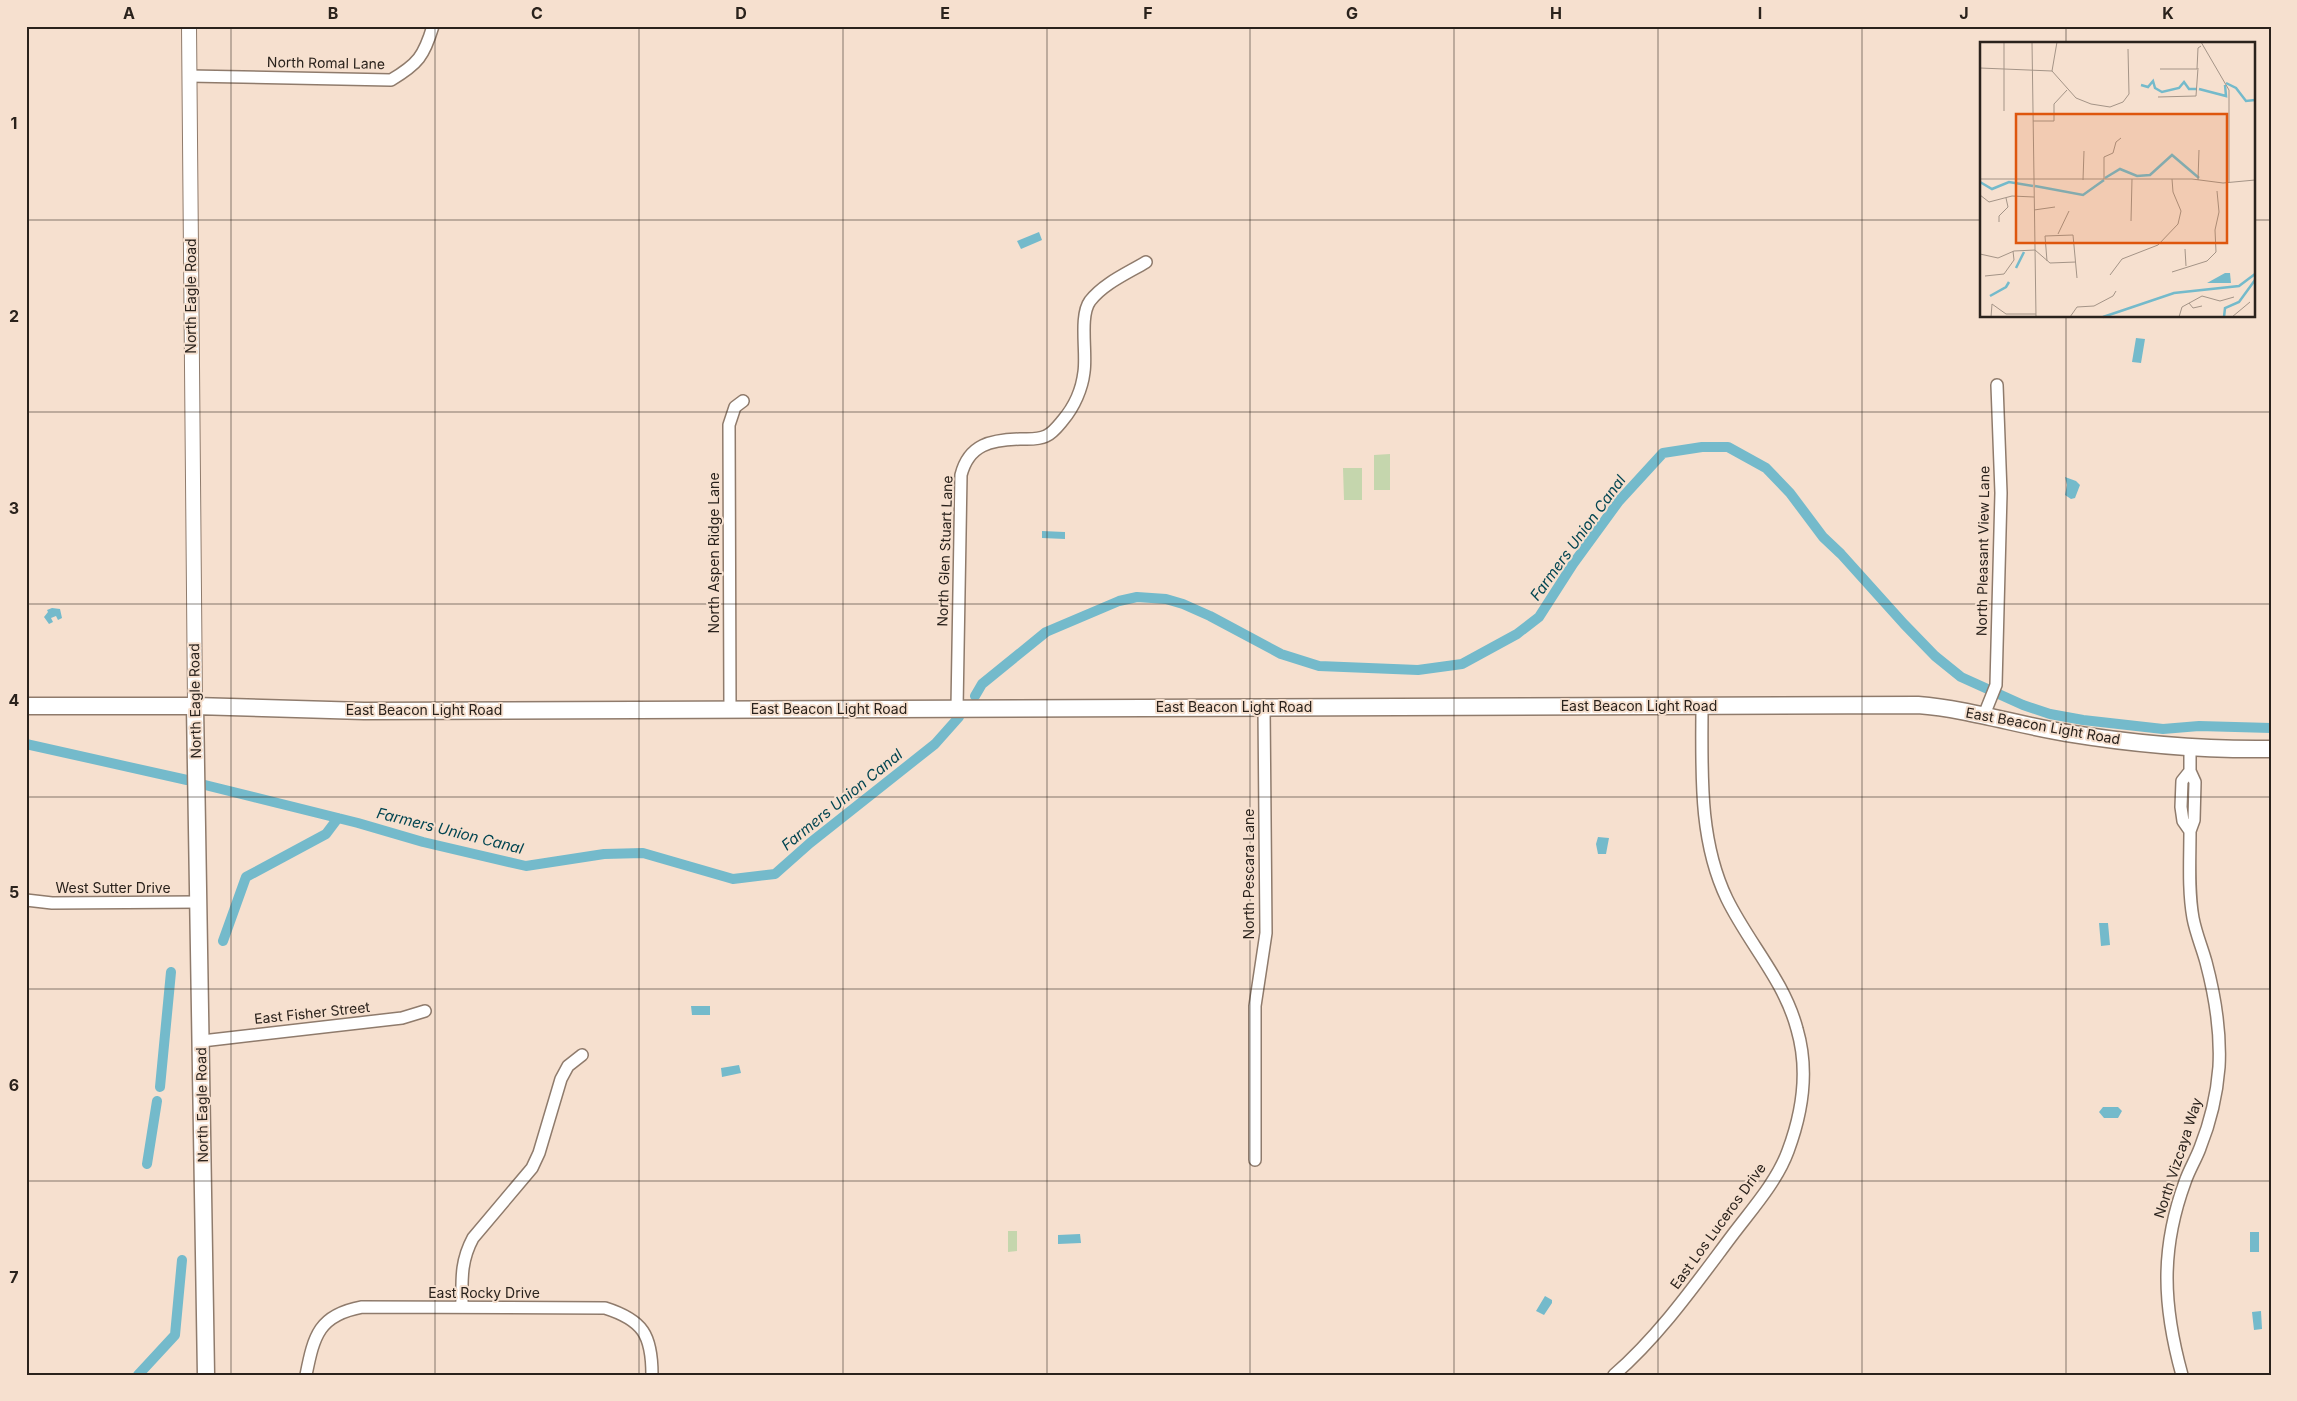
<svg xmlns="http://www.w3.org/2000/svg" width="2297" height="1401" font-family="Inter,sans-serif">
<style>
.green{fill:#c5d6ad}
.water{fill:#74bacb}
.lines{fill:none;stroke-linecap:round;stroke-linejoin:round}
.canal{stroke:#74bacb;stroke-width:10}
.minor-casing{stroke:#8f7b6c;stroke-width:14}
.tertiary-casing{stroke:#8f7b6c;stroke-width:16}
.secondary-casing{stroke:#8f7b6c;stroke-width:19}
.minor{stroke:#fff;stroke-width:11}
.tertiary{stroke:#fff;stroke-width:14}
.secondary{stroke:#fff;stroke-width:16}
.grid{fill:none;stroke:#2a221c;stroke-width:1;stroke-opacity:0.55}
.labels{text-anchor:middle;stroke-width:4;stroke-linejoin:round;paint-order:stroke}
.street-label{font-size:14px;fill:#2a221c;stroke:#f6e0cf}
.water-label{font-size:15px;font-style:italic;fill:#024551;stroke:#f6e0cf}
.inset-river{fill:none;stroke:#74bacb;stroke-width:2.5}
.inset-road{fill:none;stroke:#a49487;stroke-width:1}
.view{fill:#de560d;fill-opacity:0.15;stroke:#de560d;stroke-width:2.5}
.inset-edge{fill:none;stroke:#2a221c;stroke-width:2.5}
.neatline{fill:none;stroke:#2a221c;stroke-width:2}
.grid-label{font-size:16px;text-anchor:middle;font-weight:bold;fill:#2a221c}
</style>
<rect width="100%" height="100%" fill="#f6e0cf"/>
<path class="green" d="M1390,454V490H1374V455Z
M1343,468H1362V500H1344Z
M1008,1231H1017V1251L1008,1252Z"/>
<path class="water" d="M1039,232L1042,240L1021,249L1017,241Z
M2136,338L2145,339L2141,363L2132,362Z
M2065,477L2076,481L2080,485L2075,498L2071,499L2065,495L2067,485Z
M1042,531L1065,532V539L1042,538Z
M52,608L60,609L62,618L58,620L56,616L51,618L53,622L49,624L44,617L48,612L47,610Z
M1598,837L1609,838L1606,854H1598L1596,844Z
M2099,923H2108L2110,945L2101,946Z
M691,1006H710V1015H692Z
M739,1065L741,1073L722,1077L721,1068Z
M2103,1107H2118L2122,1111L2118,1118H2104L2099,1112Z
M2250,1232H2259V1252H2250Z
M1080,1234L1081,1243L1058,1244V1235Z
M1545,1296L1552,1300V1303L1544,1315L1536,1311Z
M2261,1311L2262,1329L2254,1330L2252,1312Z"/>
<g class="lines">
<path class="canal" d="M975,696L982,684L1046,632L1119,601L1137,597L1166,599L1183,604L1210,616L1281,654L1319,666L1418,670L1462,664L1517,634L1539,617L1573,564L1619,501L1663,453L1702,447H1728L1766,468L1790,493L1823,537L1841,554L1904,624L1935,656L1961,677L2023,705L2050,714L2083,720L2163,729L2199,726L2271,728
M26,744L187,780
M205,785L358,823L423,842L526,866L604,854L643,853L733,879L775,874L810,843L935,744L959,717
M223,941L246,877L326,834L338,818
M160,1087L171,972
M147,1164L157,1101
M138,1375L175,1335L182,1260"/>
<defs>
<path id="minor" d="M189,76L391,80C418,64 424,56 433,26
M957,708L961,475C969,444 991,440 1020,439C1029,439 1038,440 1046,436C1053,433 1058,426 1063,420C1074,407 1082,389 1084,372C1087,353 1079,316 1090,301C1104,283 1128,273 1146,262
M730,709L729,425L735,407L743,401
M1984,715L1996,685L2001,493L1997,385
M2190,747V771L2195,782L2194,820L2190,831L2183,821L2181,807L2182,781L2190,771
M26,900L52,903L199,902
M202,1041L402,1018L425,1011
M1255,1160V1006L1266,933L1264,707
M462,1307C462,1281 460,1262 473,1238L532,1168L539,1153L561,1079L568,1066L582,1055
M306,1375C314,1335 319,1315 362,1307L605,1308C643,1320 652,1335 652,1375
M1614,1375C1661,1334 1697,1282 1734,1233C1753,1208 1777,1181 1788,1151C1803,1111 1809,1070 1797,1029C1784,980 1749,944 1727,899C1698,839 1702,770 1702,705
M2182,1375C2163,1306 2160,1250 2185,1182C2189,1170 2196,1159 2200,1148C2210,1123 2217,1093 2219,1067C2221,1031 2215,996 2206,962C2202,947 2196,934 2193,918C2188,890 2190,860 2190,831"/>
<path id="tertiary" d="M189,26L195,706"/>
<path id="secondary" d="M26,706H195L364,711L1918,705C1969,709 2017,725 2067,733C2134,744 2203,750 2271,749
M195,706L206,1375"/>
</defs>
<use href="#minor" class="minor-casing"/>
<use href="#tertiary" class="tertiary-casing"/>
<use href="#secondary" class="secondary-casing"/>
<use href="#minor" class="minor"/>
<use href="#tertiary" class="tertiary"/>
<use href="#secondary" class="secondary"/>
</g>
<path class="grid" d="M231,26V1375M435,26V1375M639,26V1375M843,26V1375M1047,26V1375M1250,26V1375M1454,26V1375M1658,26V1375M1862,26V1375M2066,26V44M26,220H1981M2253,220H2271M2066,316V1375M26,412H2271M26,604H2271M26,797H2271M26,989H2271M26,1181H2271"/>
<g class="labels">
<g class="street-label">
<text transform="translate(326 63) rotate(1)" y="5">North Romal Lane</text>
<text transform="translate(191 296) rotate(-90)" y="5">North Eagle Road</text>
<text transform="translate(945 551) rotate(-88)" y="5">North Glen Stuart Lane</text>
<text transform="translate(1983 551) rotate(-89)" y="5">North Pleasant View Lane</text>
<text transform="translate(714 553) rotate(-90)" y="5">North Aspen Ridge Lane</text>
<text transform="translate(195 701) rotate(-91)" y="5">North Eagle Road</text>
<text x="1639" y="711">East Beacon Light Road</text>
<text x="1234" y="712">East Beacon Light Road</text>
<text x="829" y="714">East Beacon Light Road</text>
<text x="424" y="715">East Beacon Light Road</text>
<text transform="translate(2043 726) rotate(10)" y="5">East Beacon Light Road</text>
<text transform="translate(1249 874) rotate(-90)" y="5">North Pescara Lane</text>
<text x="113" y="893">West Sutter Drive</text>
<text transform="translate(312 1013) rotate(-6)" y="5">East Fisher Street</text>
<text transform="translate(202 1105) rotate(-91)" y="5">North Eagle Road</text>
<text transform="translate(2178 1158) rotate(-72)" y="5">North Vizcaya Way</text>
<text transform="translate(1718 1226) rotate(-54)" y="5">East Los Luceros Drive</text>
<text x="484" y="1298">East Rocky Drive</text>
</g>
<g class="water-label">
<text transform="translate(1578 538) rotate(-54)" y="5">Farmers Union Canal</text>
<text transform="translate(842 800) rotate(-39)" y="5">Farmers Union Canal</text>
<text transform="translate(450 831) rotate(14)" y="5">Farmers Union Canal</text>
</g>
</g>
<g transform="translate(1980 42)">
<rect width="275" height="275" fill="#f6e0cf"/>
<path d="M245,231H250L251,241H227Z" fill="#74bacb"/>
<path class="inset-river" d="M246,41L256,46L266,59L275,58M161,43L168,45L173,39L175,46L182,50L199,46L204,40L209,47H217M219,47L246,54L245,43M125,136L140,127L157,134L170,133L192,113L219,136M0,140L12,147L29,140L53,144M55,144L103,153L124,138M36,226L44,210M10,254L26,245L29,240M123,275L194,251L259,244L275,232M244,275L245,266L259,260L275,238"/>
<path class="inset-road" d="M24,0V69M52,0L54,137M221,0L249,48V141M0,26L72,29L96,56L111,62L130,65L143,60L149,52L148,7M180,27H217L218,6L221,4M72,29L77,0M178,55L216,54L218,26M53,79H74V62L87,48M0,137H212L243,141L275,138M54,137L56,275M124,137V115L133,111L136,100L141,96M103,138L104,109M218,138L219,108M0,153L9,160L32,154L54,155M54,168L75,165M151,179L152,137M19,180V174L28,165L26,156M78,192L89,169M205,207L206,224M0,212L18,216L34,209L55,208L70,221L96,220M67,219L65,194L93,193L97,236M192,230L227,219L236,210L235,188L239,170L237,149M130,233L142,217L178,203L198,182L201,169L193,150L192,137M5,234L24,232L34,218L33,209M209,261L213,266L222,264M11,275L12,262L26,272H56M90,275L97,265L114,264L133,254L136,249M187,275H210M199,275L202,265L222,254L240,259L254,255M252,275L270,260"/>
<path class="view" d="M36,72H247V201H36Z"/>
<rect width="275" height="275" class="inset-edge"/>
</g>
<rect width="2297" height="1401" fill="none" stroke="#f6e0cf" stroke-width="55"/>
<rect x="28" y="28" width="2242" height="1346" class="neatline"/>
<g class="grid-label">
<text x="129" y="19">A</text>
<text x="333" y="19">B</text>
<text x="537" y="19">C</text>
<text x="741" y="19">D</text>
<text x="945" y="19">E</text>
<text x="1148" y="19">F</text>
<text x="1352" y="19">G</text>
<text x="1556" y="19">H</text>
<text x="1760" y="19">I</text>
<text x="1964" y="19">J</text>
<text x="2168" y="19">K</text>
<text x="14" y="129">1</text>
<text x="14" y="322">2</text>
<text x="14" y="514">3</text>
<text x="14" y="706">4</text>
<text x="14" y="898">5</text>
<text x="14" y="1091">6</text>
<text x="14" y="1283">7</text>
</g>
</svg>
